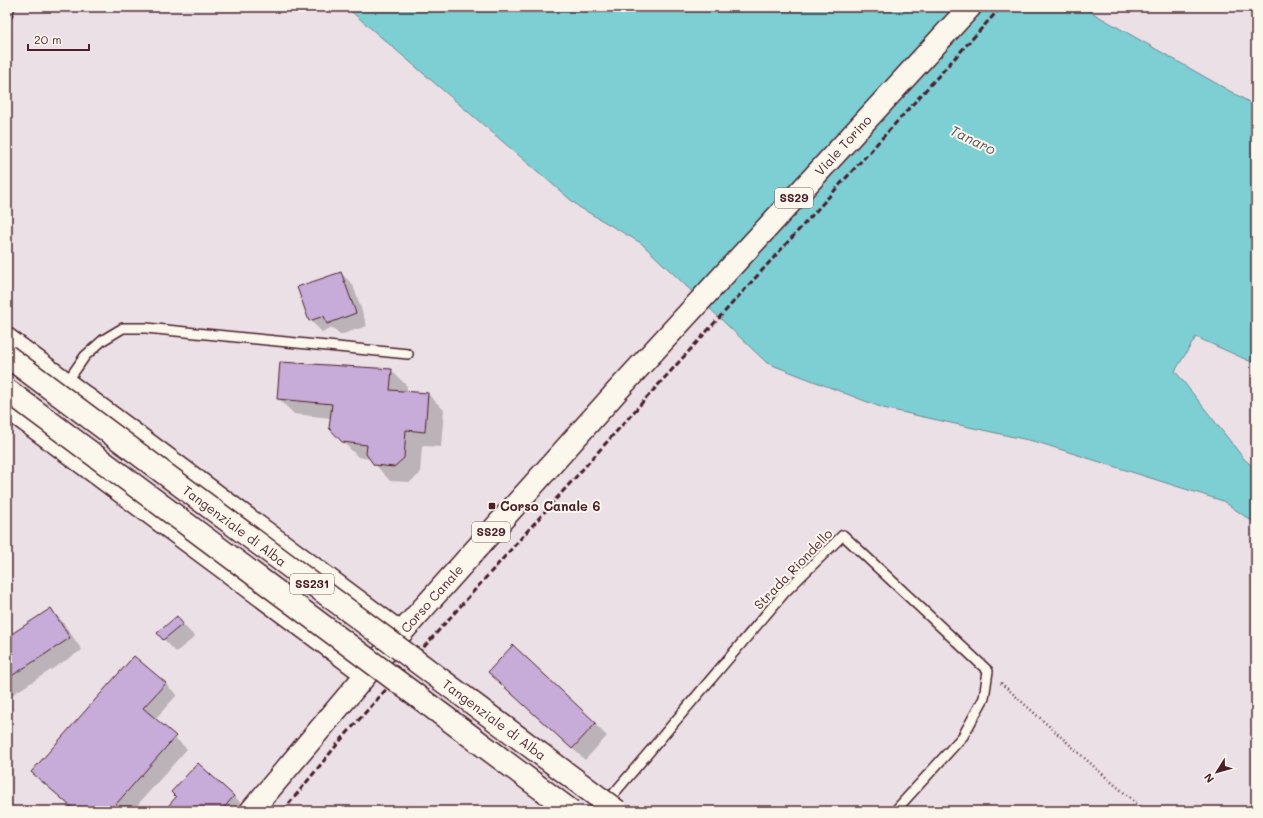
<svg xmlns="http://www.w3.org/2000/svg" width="1263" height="818" font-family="Mali,sans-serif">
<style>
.water{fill:#7dcfd4;stroke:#698990}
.shadow{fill:#0003}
.building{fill:#c7abd8;stroke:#4a1f2b}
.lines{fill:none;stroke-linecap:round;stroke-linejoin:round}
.lane-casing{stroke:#4a1f2b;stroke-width:12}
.street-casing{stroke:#4a1f2b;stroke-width:21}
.primary-casing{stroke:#4a1f2b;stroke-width:25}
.path{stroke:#4a1f2b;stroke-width:2.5;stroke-dasharray:1 3;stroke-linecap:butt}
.lane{stroke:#fbf7ec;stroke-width:9}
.street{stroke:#fbf7ec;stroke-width:18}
.primary{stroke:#fbf7ec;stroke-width:22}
.rail{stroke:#4a1f2b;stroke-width:3;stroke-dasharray:6 3;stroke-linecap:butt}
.highway-bridge-casing{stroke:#4a1f2b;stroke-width:25;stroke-linecap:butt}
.highway-bridge{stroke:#fbf7ec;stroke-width:22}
.poi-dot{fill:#4a1f2b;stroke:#fbf7ec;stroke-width:1.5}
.labels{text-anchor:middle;stroke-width:4;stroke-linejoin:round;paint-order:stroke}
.shield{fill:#fbf7ec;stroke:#7f6065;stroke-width:1}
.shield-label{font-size:12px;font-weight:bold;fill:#4a1f2b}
.street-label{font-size:13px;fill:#4a1f2b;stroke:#fbf7ec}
.poi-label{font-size:13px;font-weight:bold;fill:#4a1f2b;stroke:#fbf7ec;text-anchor:start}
.water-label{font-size:14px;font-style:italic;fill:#59545e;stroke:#fbf7ec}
</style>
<rect width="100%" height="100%" fill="#ebe0e6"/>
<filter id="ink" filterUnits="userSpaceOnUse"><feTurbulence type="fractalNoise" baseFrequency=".025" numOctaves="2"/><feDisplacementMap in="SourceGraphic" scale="8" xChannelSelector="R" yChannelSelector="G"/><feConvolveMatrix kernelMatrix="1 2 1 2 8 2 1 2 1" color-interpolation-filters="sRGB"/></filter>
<g filter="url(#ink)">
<path class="water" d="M346,7H1082L1256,106V364L1196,337L1175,371L1245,460L1256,469V524L1223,501L1037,442L883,408L767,363L641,243L579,207Z"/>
<path class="shadow" d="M341,273L353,285L367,326L340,335L333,328L322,332L310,320Z
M391,370L407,386V392L428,394L444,410L441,447L422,446L420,474L410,482L390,481L370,459L358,457L342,441L331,418L294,414L278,398Z
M50,609L62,621L82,650L7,698V638Z
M177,618L195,637L176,652L158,633Z
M165,683L177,695L155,719L187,749L132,811H76L45,784Z
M501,684L595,724L607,736L585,760Z
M234,796L246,808L243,811H165L177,797Z"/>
<path class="building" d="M341,272L356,313L327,324L324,316L309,321L297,287Z
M280,362L392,369L390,390L428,393L425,432L406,430L404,458L394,467L374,465L366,454L367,445L342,442L329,428L332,404L277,399Z
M51,608L70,638L7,679V637Z
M177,616L183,624L163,640L157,633Z
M513,645L596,723L572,749L488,672Z
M134,656L166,683L143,708L176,736L110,811H76L31,772Z
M198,763L234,796L221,811H164L176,797L171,792Z"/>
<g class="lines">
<defs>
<path id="lane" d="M7,15L10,7
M67,382L85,356L103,340L123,328H146L408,354
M599,811L785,592L843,535L988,671L984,698L963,736L895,811"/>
<path id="street" d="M7,337L402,632
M7,409L365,675"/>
<g id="primary">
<path id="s1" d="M251,811L402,632L618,390L970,7"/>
</g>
</defs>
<use href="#lane" class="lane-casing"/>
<use href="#street" class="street-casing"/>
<use href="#primary" class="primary-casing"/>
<path class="path" d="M1001,683L1109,780L1146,811"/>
<use href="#lane" class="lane"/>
<use href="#street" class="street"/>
<use href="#primary" class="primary"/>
<path class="rail" d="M283,811L340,741L640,405L1001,7"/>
<defs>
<g id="highway-bridge">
<path id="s2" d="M7,356L617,811"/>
<path d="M7,390L571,811"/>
</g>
</defs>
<use href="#highway-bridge" class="highway-bridge-casing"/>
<use href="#highway-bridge" class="highway-bridge"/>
</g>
</g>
<rect class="poi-dot" x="488" y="502" width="8" height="8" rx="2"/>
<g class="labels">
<g class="shield">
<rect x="775" y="188" width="38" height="20" rx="3"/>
<rect x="472" y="522" width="38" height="20" rx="3"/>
<rect x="290" y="574" width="44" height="20" rx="3"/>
</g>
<g class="shield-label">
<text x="794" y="202">SS29</text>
<text x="491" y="536">SS29</text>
<text x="312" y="588">SS231</text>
</g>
<g class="street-label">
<text dy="5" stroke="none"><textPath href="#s1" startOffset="891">Viale Torino</textPath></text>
<text dy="5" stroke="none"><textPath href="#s2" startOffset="284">Tangenziale di Alba</textPath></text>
<text transform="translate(793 569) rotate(-46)" y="5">Strada Riondello</text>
<text dy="5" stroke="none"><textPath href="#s1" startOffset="279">Corso Canale</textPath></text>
<text dy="5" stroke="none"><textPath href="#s2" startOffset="608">Tangenziale di Alba</textPath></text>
</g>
<g class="poi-label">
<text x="500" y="511">Corso Canale 6</text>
</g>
<g class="water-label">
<text transform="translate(973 140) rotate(26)" y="5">Tanaro</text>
</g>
</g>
<rect width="1263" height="818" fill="none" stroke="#fbf7ec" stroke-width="24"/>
<rect x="12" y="12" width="1239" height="794" fill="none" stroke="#4a1f2b" stroke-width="1.5" filter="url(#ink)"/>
<g transform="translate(1217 772) rotate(233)" stroke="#fbf7ec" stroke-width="3" paint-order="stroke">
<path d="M0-3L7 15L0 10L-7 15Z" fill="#4a1f2b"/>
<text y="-6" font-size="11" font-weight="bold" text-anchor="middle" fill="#4a1f2b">N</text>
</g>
<path d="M28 44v6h61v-6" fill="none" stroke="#4a1f2b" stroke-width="2"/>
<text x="34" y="44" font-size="12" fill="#4a1f2b" stroke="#fbf7ec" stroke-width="3" paint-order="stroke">20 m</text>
</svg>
